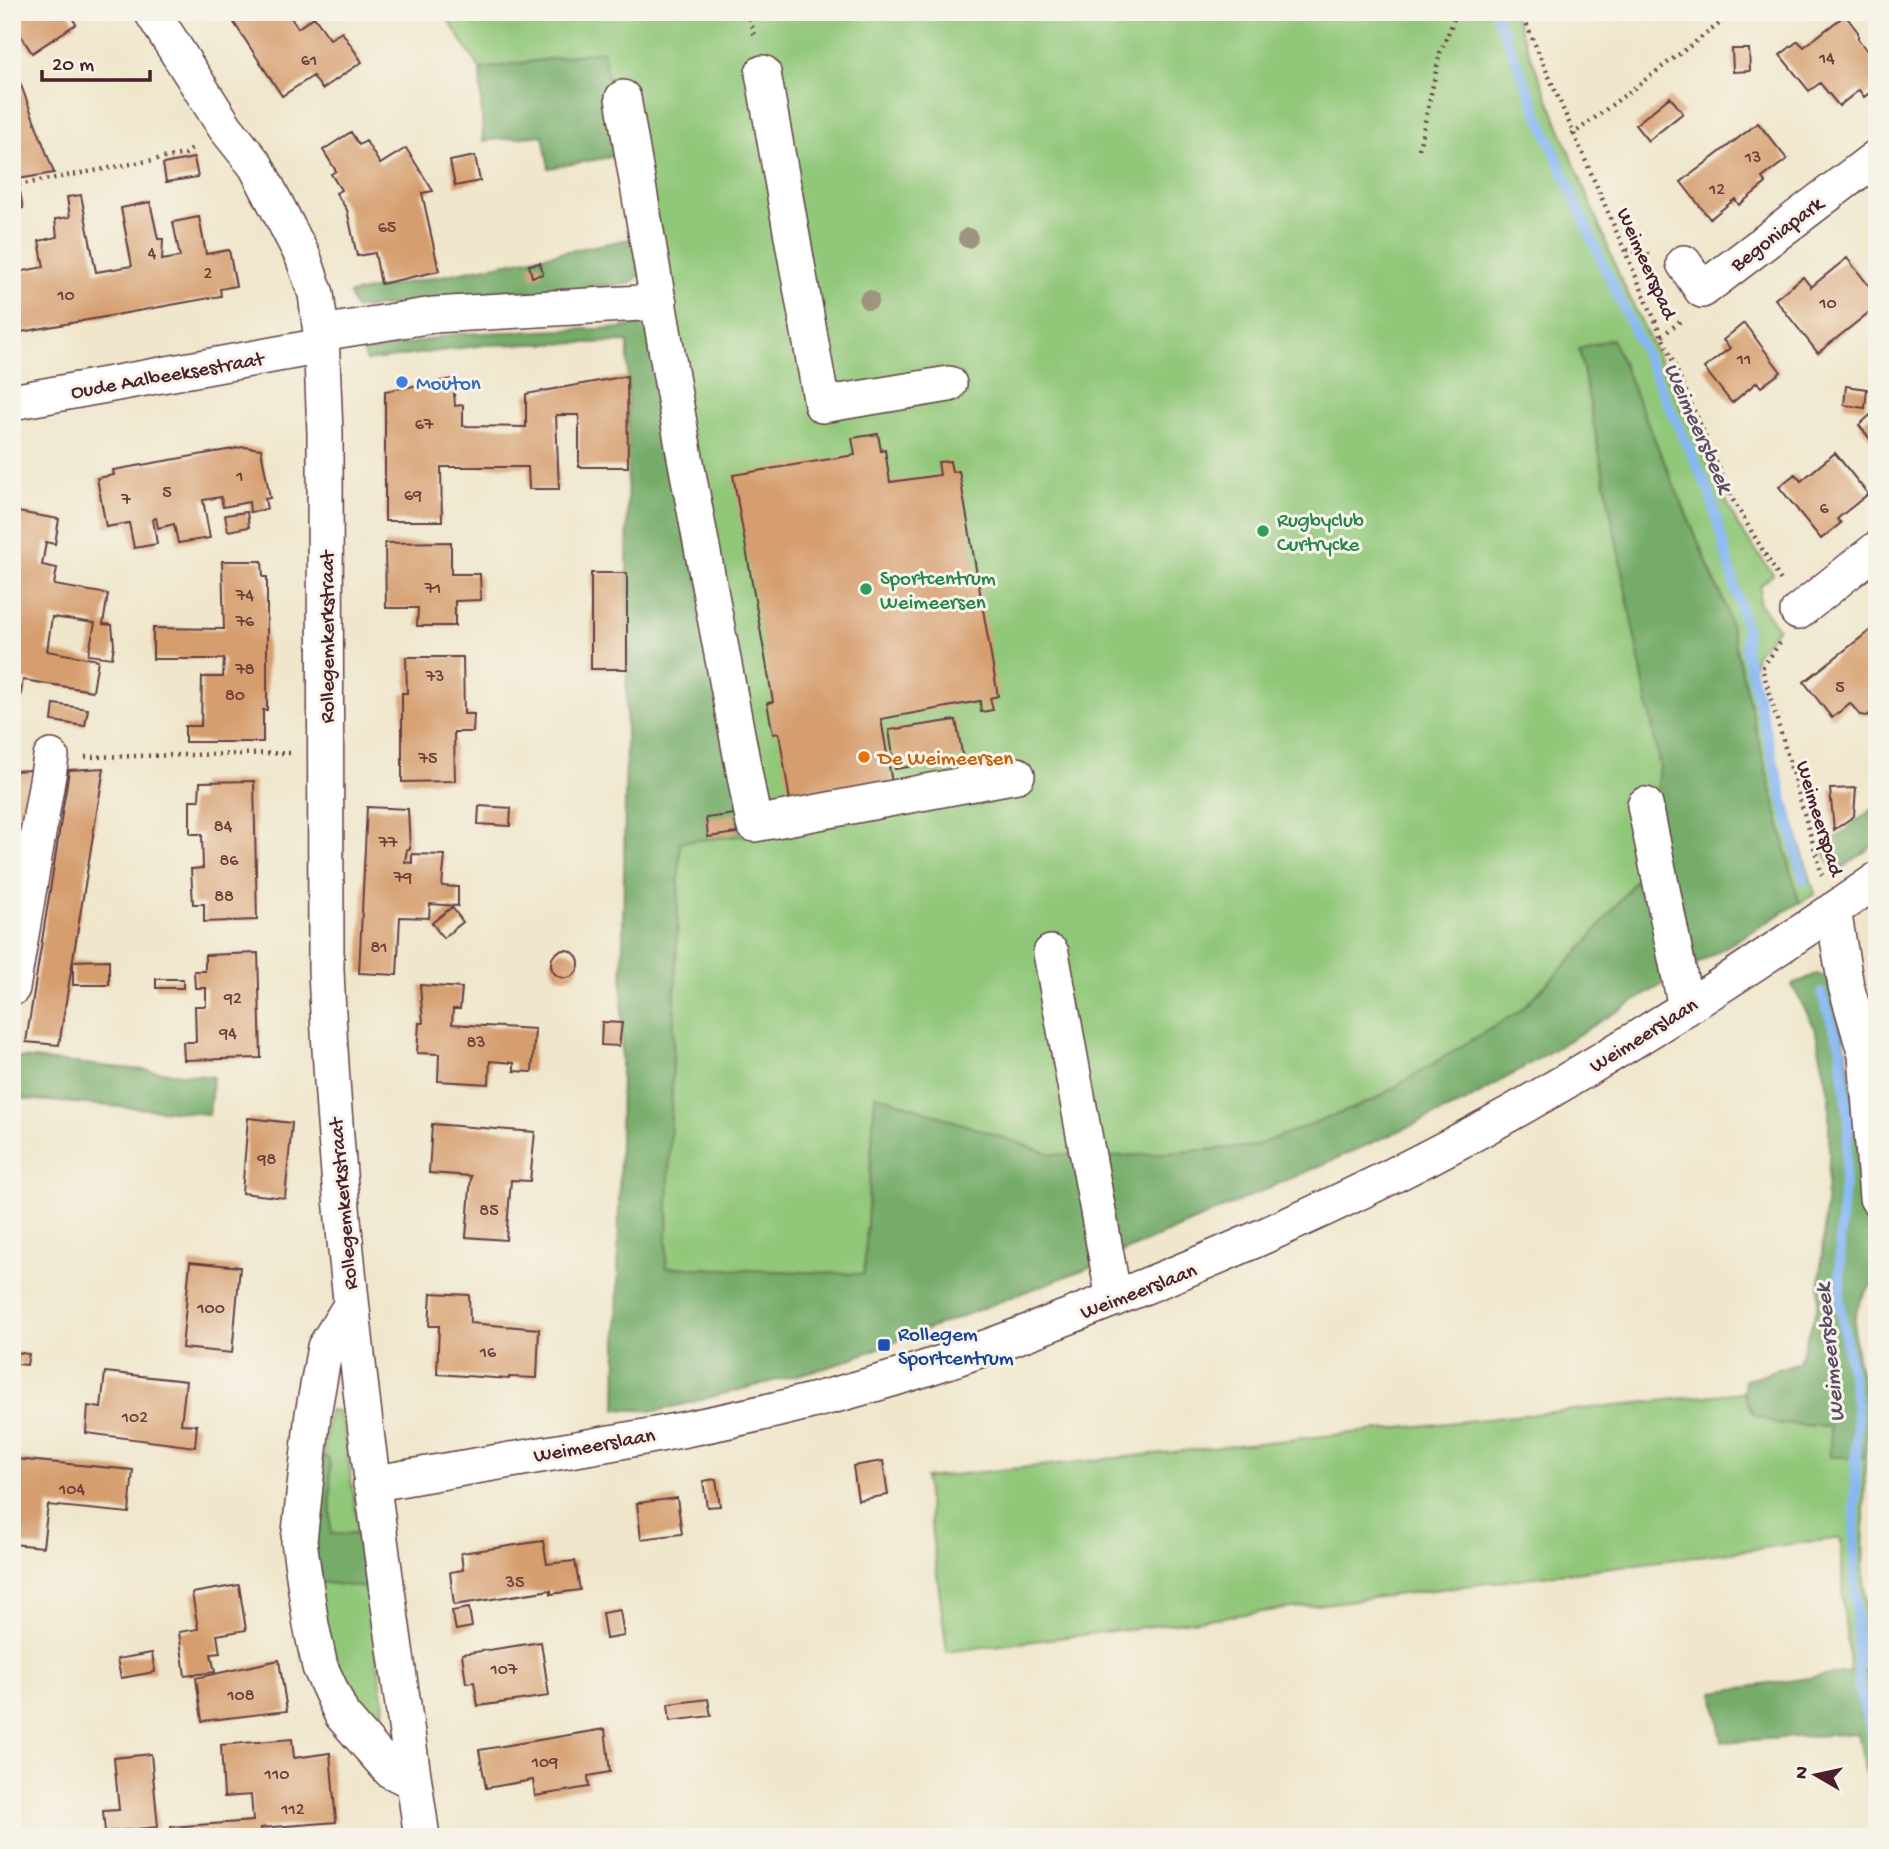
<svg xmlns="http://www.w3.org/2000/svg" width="1889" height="1849" font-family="'Gochi Hand',sans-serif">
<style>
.green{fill:#91c779;stroke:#6e7352;stroke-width:2}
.forest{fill:#74ac69;stroke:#5f664a;stroke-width:2}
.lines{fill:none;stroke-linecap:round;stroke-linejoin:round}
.stream{stroke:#87b7f3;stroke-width:10}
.building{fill:#d69e6e}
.minor-casing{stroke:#633d43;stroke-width:38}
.path{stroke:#633d43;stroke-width:4.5;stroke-dasharray:2 5;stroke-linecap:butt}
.minor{stroke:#fff;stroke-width:35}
.tree{fill:#a09480}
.shop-dot{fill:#3f7fe0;stroke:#f7f3e8;stroke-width:2.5}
.leisure-dot{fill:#2e9e5b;stroke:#f7f3e8;stroke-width:2.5}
.food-dot{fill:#e8710a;stroke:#f7f3e8;stroke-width:2.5}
.transit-dot{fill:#1a4fb4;stroke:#f7f3e8;stroke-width:2.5}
.labels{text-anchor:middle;stroke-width:6;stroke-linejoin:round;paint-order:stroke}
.number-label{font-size:18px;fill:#6d3f3c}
.street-label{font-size:21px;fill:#4a1f2b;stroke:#f7f3e8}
.shop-label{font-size:21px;fill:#366cbe;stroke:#f7f3e8;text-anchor:start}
.leisure-label{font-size:21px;fill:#27864d;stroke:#f7f3e8;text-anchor:start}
.food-label{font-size:21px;fill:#c56008;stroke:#f7f3e8;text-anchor:start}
.transit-label{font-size:21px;fill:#164399;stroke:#f7f3e8;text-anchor:start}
.water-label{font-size:23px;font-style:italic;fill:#5c4d67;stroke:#f7f3e8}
</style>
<rect width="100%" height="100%" fill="#f7f3e8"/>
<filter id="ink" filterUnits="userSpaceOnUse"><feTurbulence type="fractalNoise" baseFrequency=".0143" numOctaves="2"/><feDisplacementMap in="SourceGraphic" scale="14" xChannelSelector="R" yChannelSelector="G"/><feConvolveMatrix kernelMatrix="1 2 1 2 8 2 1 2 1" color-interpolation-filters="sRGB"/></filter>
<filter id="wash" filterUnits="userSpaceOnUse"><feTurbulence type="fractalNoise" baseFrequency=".00686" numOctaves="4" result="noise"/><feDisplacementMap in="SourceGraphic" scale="28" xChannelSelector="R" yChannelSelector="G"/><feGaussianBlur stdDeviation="1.57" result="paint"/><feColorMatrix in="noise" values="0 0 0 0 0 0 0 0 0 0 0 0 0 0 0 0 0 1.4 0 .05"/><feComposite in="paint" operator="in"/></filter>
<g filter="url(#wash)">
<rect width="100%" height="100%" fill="#efe6cb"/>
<path class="green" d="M443,12H1513L1620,277L1738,526L1773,574L1761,585L1759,603L1778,628L1756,654L1753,669L1787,801L1815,894L1799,903L1724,602L1612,340L1579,348L1660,767L1650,853L1638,877L1585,945L1521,1010L1372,1101L1255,1146L1113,1157L1051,1154L875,1094L864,1275L666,1267L680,842L748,835L672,449L603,52L480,69Z
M1743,1392L1754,1415L1775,1423L1830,1427V1457H1865L1863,1563L1870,1669L1851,1672L1843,1605L1841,1538L947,1652L925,1478Z
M329,1410L338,1411L343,1423L359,1533L331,1534L330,1469L323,1456Z
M311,1581L368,1588L384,1706L382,1716L374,1724H362L353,1711Z"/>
<path class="forest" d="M603,51L622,155L549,168L543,135L483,141L480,69Z
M635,238L639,276L629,284L355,309L349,294Z
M643,324L647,325L749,835L680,842L666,1267L864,1274L875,1094L1051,1154L1113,1157L1255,1146L1372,1101L1521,1010L1585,945L1638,877L1650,853L1660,767L1579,348L1612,339L1726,608L1799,903L1467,1101L1080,1271L832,1366L657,1411L616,1409L627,669L628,342L484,345L366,361L364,353L455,334L621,328Z
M1877,805V843L1835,873L1822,849Z
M1816,974L1835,980L1877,1251V1281C1838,1310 1859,1362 1867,1402C1870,1419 1866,1440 1865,1457H1830V1427L1775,1423L1754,1415L1743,1393L1745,1380L1799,1362L1818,1305L1829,1164V1094L1815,1028L1792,985Z
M12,1057L213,1077L209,1114L12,1098Z
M323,1456L329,1459L330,1469L331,1534L359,1533L368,1588L311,1581Z
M1870,1669L1877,1690V1833L1858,1733L1722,1742L1713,1692Z"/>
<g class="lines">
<path class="stream" d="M1495,12L1593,242L1710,494L1746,629L1745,649L1804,880
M1821,993L1840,1044L1849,1122L1840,1233V1304L1857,1408L1854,1556L1859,1689L1877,1753"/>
</g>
<g id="blocks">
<path class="building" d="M12,12H68L76,24L32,53L12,22Z
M227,12H287L298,28L314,17L330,39L342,32L362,62L322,89L313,76L282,96Z
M1845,15L1858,32V39L1874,60L1877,58V87L1864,97L1859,90L1839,106L1820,83L1809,91L1780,55L1798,41L1804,47Z
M1732,49H1749L1750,71L1733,72Z
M19,80L54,173L12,180V83Z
M1670,97L1683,113L1648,141L1635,125Z
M1758,123L1787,159L1762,178L1766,183L1739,205L1735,199L1710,219L1681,182Z
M351,132L359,145L366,141L380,164L406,148L433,191L422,193L439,271L381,284L375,253L357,256L347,210L336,193L341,190L331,174L336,171L323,150Z
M475,156L480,181L455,186L450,161Z
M194,158L198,177L166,182L163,164Z
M20,192L23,208L12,210V194Z
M81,195L96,272L132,266L121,208L150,202L158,239H163L162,260L180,257L173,222L199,217L206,254L229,250L236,286L220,289L221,296L21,332L20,327L12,328V273L44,267L39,241L57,237L55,219L70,217L67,197Z
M1847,258L1877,296V306L1818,353L1775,299L1803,277L1811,287Z
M540,263L543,274L532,277L529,265Z
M1744,323L1781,372L1761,387L1757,382L1732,403L1704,368L1730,348L1723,340Z
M627,376L628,467H579V415H556L559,489H529L528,467H441L442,521H385V391L453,379L455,406L463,405V426L526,427V394Z
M1846,386L1867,389L1865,408L1844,405Z
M1877,409V448L1859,425Z
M878,434L881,451L885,450L890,482L940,475L938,462L950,461L952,472L959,471L998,696L990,698L993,710L981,712L980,701L881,719L892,783L790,801L779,733L773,734L767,703L773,702L733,475L855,455L852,438Z
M244,447L261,449L270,498L265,499L267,509L250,512L249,502L223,507L221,497L203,500L210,538L178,543L174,524L158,528L156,518L153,519L157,544L134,548L129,523L106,527L97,478L114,475L113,470Z
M1835,453L1868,494L1837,519L1841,523L1821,539L1779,487L1795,474L1801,481Z
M12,511L59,519L55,544L46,542L42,565L57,568L54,585L108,594L103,624L112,625L114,645L112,658L88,655L95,623L52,617L47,651L98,660L93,691L23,680L14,741Z
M247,512L249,527L228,531L225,515Z
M451,542V574H480L481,600L455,601V626H417L418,608H386L385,543Z
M222,561H262L263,577H267V710H263V742H185V726H201L202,677H223L224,659H153V628L224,629Z
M591,573H627V669H591Z
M1877,625V708L1867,716L1860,715L1850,703L1832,718L1804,682Z
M406,657H463L464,714H474L473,732H454L455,781L402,782V693H407Z
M54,704L88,709L85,726L52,721Z
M956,720L963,758L895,769L889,730Z
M104,768L59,1045L26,1042L69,770Z
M32,770L14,880H12V771Z
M254,781L257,920L204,922V904H193L191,869L203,868L202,834H190V800H199L200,782Z
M1856,788L1854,816L1834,830L1830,789Z
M479,806L511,808L510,826L478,824Z
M367,807L408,809L410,849H407L405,862L412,863V854L445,855L442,886L458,887V906L430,904L429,918L400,917L397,975L359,973Z
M735,814L737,833L708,837L706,818Z
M452,907L463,922L443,938L432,923Z
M551 964a14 14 0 1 1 28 0a14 14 0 1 1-28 0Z
M258,953L261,1058L184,1060L183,1042H196L195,1006H206V988H195L194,971H205V955Z
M109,960V985H73V961Z
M156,979H183V988H156Z
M420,985L462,988L460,1009H453L452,1024L535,1029L532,1072L514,1071V1063L490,1061L489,1084L438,1081L439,1054L417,1053L419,1023H423Z
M602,1022L622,1023L619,1046L601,1045Z
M248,1118L292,1123L285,1198L242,1193Z
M432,1124L535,1132L530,1181L511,1180L506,1240L466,1237L471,1176L429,1173Z
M190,1262L240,1267L232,1353L182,1348Z
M431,1293L469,1295L470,1323L539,1329L537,1378L509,1377V1379L437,1374L439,1326H429Z
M14,1352L29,1354L27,1365L15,1364L12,1370Z
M105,1372L186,1381L181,1424L197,1425L195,1447L86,1433L88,1406L101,1408Z
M15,1459L133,1470L129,1513L48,1505L43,1547L12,1544V1464H15Z
M883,1461L888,1495L858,1500L853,1466Z
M716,1479L720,1506L707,1507L703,1481Z
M677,1498L682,1534L641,1539L637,1503Z
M543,1541L547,1564L575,1561L580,1590L551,1594V1590L454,1605L450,1572L463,1570L461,1553Z
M239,1585L246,1630L217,1635L220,1653L211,1654L215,1672L185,1676L179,1632L198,1629L192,1593Z
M469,1608L472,1627L456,1630L452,1611Z
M620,1610L624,1636L606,1639L602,1613Z
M541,1642L549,1696L478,1706L474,1682L466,1683L462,1654Z
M152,1653L155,1672L121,1678L117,1659Z
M279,1660L287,1711L202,1721L196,1678Z
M708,1699L711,1716L670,1721L668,1704Z
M605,1729L610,1772L588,1776L589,1787L535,1796L533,1780L486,1788L479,1750Z
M292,1739L294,1758L330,1753L336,1822L261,1828L262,1837H172L171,1827L253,1821L251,1795L224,1797L221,1745Z
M151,1754L158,1827L105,1832L103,1811L119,1810L114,1758Z"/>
</g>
</g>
<g filter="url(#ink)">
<use href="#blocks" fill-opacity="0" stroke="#633d43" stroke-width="2"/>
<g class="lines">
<defs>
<path id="minor" d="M152,12L225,127L256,166L303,257L316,294L321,333L325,433L326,970C338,1261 380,1549 422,1837
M763,73L822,405L949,384
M623,98L684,452L754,824L1017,775
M1684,263L1702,290L1877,157
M321,333L433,315L659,302
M12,402L322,346
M1798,612L1877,549
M1645,805L1686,1008
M1833,910L1846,986L1866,1055L1877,1198
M1051,953L1114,1299
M12,988L51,757
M350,1307L325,1347L313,1414L299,1541L311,1625L320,1667L342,1715L390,1770L414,1782
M371,1484C536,1454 703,1433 864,1387C950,1363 1030,1332 1113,1299C1263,1240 1412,1172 1551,1090C1663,1025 1771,954 1877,880"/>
</defs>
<use href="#minor" class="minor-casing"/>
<path class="path" d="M749,12L755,39
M1521,12L1733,500L1781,581
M1572,135L1735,12
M1419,149L1440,53L1457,12
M12,186L185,154L195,147
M1627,250L1652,256
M1662,336L1683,319
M1780,643L1762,668L1822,875
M85,757L290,753"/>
<use href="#minor" class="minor"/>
</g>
<g class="tree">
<circle cx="968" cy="238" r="10"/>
<circle cx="869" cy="300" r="10"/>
</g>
</g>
<circle class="shop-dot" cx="402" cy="382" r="7"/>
<g class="leisure-dot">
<circle cx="1263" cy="531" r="7"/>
<circle cx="866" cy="589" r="7"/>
</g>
<circle class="food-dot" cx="864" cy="757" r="7"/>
<rect class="transit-dot" x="877" y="1338" width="14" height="14" rx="3.5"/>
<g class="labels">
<g class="number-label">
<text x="1827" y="63">14</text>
<text x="309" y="65">61</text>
<text x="1753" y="162">13</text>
<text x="1717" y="194">12</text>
<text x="387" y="232">65</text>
<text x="152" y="258">4</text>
<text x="208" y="278">2</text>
<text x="66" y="300">10</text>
<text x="1828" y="308">10</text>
<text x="1744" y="364">11</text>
<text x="424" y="429">67</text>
<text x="240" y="481">1</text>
<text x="167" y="497">5</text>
<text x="413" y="500">69</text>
<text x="126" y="504">7</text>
<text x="1824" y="513">6</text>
<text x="433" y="593">71</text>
<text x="245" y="600">74</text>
<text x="245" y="626">76</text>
<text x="245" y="674">78</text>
<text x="435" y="681">73</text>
<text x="1840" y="692">5</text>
<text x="235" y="700">80</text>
<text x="428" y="763">75</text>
<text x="223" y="831">84</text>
<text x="388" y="847">77</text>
<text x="229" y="865">86</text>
<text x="403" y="882">79</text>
<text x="224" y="901">88</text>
<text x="379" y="952">81</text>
<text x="233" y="1003">92</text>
<text x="228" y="1038">94</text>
<text x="476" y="1047">83</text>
<text x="267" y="1164">98</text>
<text x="489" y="1215">85</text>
<text x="211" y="1313">100</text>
<text x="488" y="1357">16</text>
<text x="135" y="1422">102</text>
<text x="72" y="1494">104</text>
<text x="515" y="1587">35</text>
<text x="504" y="1674">107</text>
<text x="241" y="1700">108</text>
<text x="545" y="1767">109</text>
<text x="277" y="1779">110</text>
<text x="293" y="1814">112</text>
</g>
<g class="street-label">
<text transform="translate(1776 233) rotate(-37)" y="7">Begoniapark</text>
<text transform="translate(1648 263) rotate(66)" y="7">Weimeerspad</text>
<text transform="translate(167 374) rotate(-10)" y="7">Oude Aalbeeksestraat</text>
<text transform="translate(326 637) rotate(-90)" y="7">Rollegemkerkstraat</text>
<text transform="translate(1821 818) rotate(73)" y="7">Weimeerspad</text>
<text transform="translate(1643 1034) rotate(-32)" y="7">Weimeerslaan</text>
<text transform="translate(342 1204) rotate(-95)" y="7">Rollegemkerkstraat</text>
<text transform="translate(1138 1290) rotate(-21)" y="7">Weimeerslaan</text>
<text transform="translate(594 1444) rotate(-10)" y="7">Weimeerslaan</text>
</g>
<g class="shop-label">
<text x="416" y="389">Mouton</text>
</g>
<g class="leisure-label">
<text x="1277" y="526">Rugbyclub<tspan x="1277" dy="24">Curtrycke</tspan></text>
<text x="880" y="584">Sportcentrum<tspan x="880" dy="24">Weimeersen</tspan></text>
</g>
<g class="food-label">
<text x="878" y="764">De Weimeersen</text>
</g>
<g class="transit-label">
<text x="898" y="1340">Rollegem<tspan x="898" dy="24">Sportcentrum</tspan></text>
</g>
<g class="water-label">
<text transform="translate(1700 427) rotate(66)" y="8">Weimeersbeek</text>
<text transform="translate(1828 1353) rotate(-96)" y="8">Weimeersbeek</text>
</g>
</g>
<rect width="1889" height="1849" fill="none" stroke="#f7f3e8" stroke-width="42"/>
<g transform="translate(1816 1775) rotate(279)" stroke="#f7f3e8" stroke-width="5" paint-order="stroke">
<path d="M0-5L12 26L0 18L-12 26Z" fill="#4a1f2b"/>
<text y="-10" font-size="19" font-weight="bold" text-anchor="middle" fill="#4a1f2b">N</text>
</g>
<path d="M42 70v10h108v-10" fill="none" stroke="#4a1f2b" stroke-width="3.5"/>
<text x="52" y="70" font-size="21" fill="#4a1f2b" stroke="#f7f3e8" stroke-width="5" paint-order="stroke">20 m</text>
</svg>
